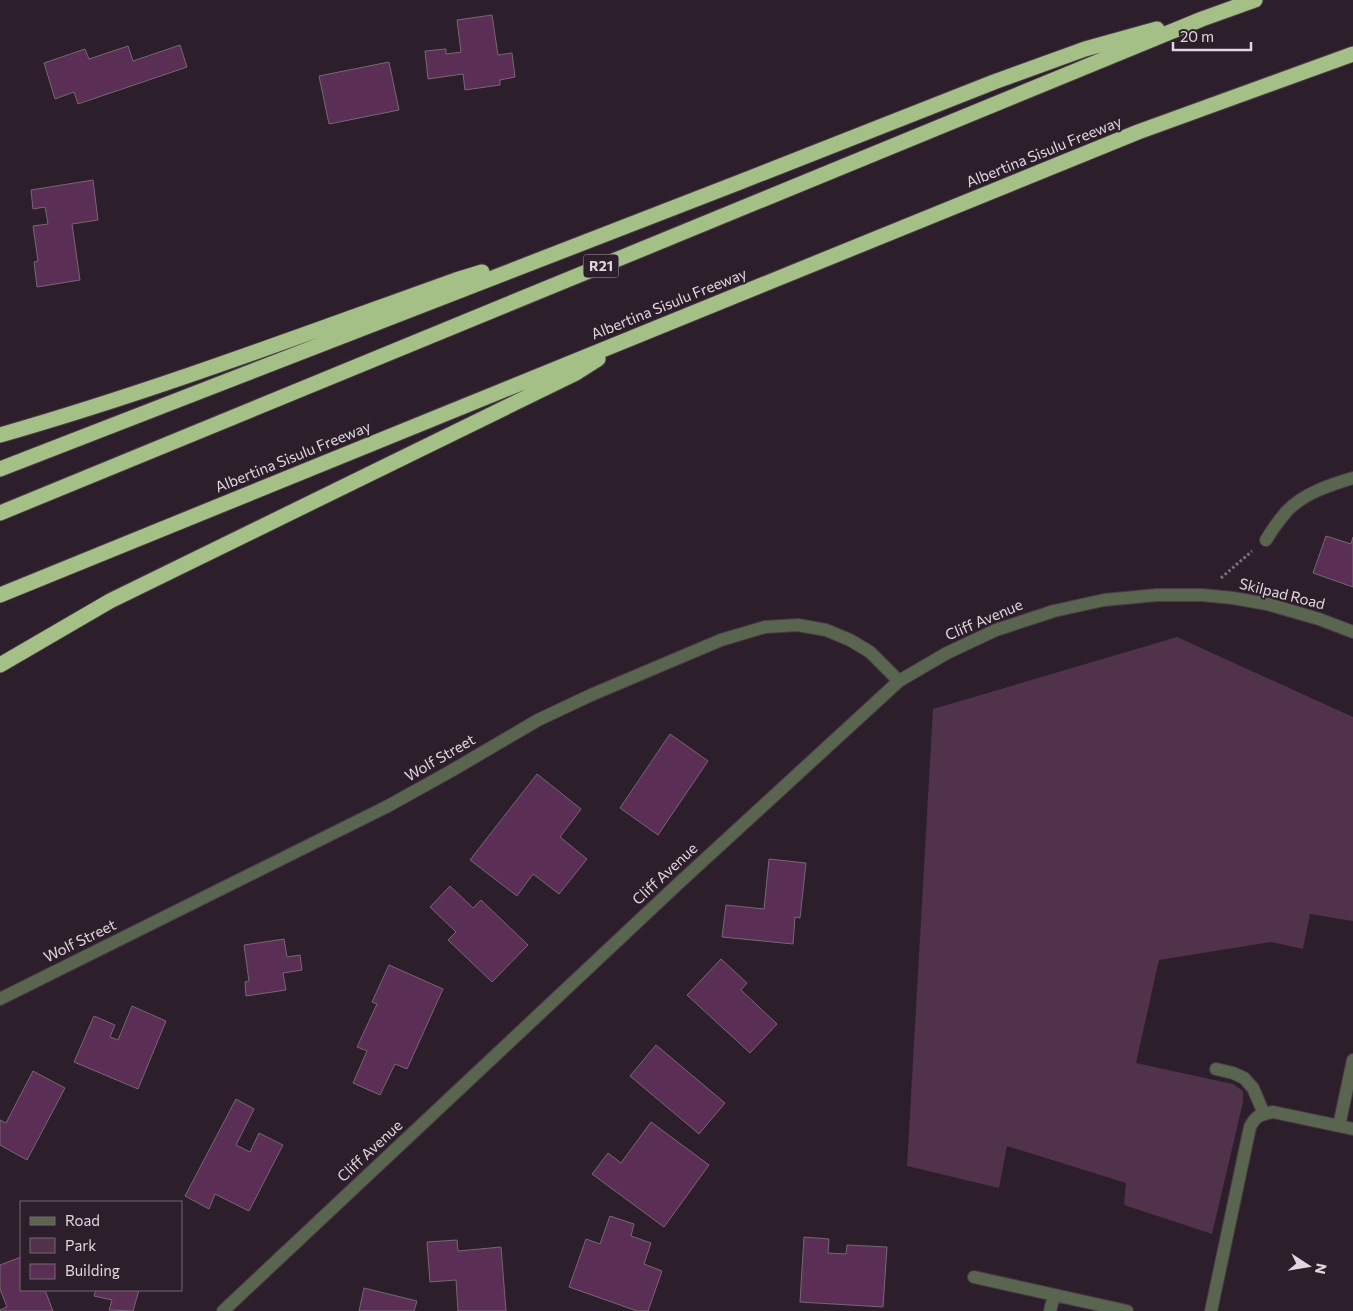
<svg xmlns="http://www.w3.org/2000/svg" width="1353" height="1311" font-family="Commissioner,sans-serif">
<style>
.green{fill:#50324b}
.building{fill:#5b2f55;stroke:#776674}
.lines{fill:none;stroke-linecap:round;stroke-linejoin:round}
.street-casing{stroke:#493b47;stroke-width:14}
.highway-casing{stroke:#493b47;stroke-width:17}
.path{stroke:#7d717b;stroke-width:3;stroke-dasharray:2.5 2.5;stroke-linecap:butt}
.street{stroke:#59654e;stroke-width:12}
.highway{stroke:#a4c086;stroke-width:15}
.labels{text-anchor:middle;stroke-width:4;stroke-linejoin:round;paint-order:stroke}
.shield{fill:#2c1e2a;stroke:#aa9fa8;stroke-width:1}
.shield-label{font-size:14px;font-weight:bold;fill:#e0d6de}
.street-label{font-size:15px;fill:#e0d6de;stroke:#2c1e2a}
</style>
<rect width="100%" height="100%" fill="#2c1e2a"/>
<path class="green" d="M1177,637L1353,717V921L1310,914L1303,949L1271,942L1159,960L1136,1063L1233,1084L1243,1091V1102L1212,1234L1124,1205L1126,1183L1007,1146L999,1188L907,1166L933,709Z"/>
<path class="building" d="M492,15L498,55L512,53L515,77L500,80V85L465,90L463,74L428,79L425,51L446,49V54L461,52L457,20Z
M180,45L187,67L78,104L74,92L55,99L44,63L85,49L89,59L128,46L133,61Z
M389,62L399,110L329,124L319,76Z
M93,180L98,220L72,224L80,280L37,287L34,262L38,261L33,226L48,224L45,207L33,209L31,190Z
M1326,536L1351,544L1353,537V587L1313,573Z
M670,734L708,761L658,835L620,808Z
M537,774L581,809L560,837L587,859L559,894L533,874L517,896L470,860Z
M769,859L806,863L800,918L795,917L793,944L722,937L726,905L764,909Z
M450,886L473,908L481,900L528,945L492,982L448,940L456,932L430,907Z
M284,939L287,957L300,955L302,970L283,973L286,990L246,996L245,982L249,981L244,945Z
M721,959L747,983L741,990L777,1024L750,1053L687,995Z
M389,965L443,989L407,1069L395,1064L380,1095L353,1083L367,1051L357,1047L377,1004L372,1002Z
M132,1006L166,1021L138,1089L74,1062L94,1016L115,1025L110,1037L118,1040Z
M656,1045L725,1103L699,1134L630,1076Z
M33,1071L65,1088L27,1160L0,1145V1120L6,1123Z
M236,1099L254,1109L236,1145L250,1152L259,1133L283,1145L249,1211L215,1194L209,1209L185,1196Z
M651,1122L709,1165L664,1227L592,1174L608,1153L621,1163Z
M610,1216L634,1224L631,1236L651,1243L644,1264L662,1271L648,1311H637L569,1287L586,1239L600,1244Z
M804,1237L829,1239L828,1253L846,1254L847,1245L887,1247L883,1307L800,1302Z
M457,1240L458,1251L501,1247L506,1311H458L456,1280L430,1282L427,1242Z
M21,1257V1290H45L53,1311H0V1310L7,1307L0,1289V1265Z
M364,1288L417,1301L414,1311H359Z
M96,1290H139L133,1311L109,1310L112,1300L94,1296Z"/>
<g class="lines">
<defs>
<path id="street" d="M1266,540C1272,530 1279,520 1287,511C1304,493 1330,485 1353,478
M0,999L388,806L451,771L538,720L591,695L721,640L765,627L798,625L826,630L850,640L870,652L899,681
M1216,1069L1233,1073L1244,1078L1253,1088L1264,1114
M1339,1126L1353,1060
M974,1277L1127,1311
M223,1311L679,883L899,681L947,653L996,630L1054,611L1104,600L1157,595H1202L1233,598L1267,604L1319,619L1353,632
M1050,1311L1054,1295
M1211,1311L1250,1127C1256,1115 1260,1115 1273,1112L1353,1129"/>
<path id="highway" d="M0,435C154,391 305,334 456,280L482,272
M0,469L740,182L994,82L1085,49L1157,29
M0,513L1202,19L1255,0
M0,595L1138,132L1353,54
M0,665L110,601L576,373L598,359"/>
</defs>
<use href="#street" class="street-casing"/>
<use href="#highway" class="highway-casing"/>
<path class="path" d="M1221,578L1252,551"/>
<use href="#street" class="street"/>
<use href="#highway" class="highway"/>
</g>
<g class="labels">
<rect class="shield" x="583.5" y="254.5" width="35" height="23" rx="4"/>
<g class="shield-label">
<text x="601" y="271">R21</text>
</g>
<g class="street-label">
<text transform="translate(1044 152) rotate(-22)" y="5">Albertina Sisulu Freeway</text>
<text transform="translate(669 304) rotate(-22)" y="5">Albertina Sisulu Freeway</text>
<text transform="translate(293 457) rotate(-22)" y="5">Albertina Sisulu Freeway</text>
<text transform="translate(1282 594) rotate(14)" y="5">Skilpad Road</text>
<text transform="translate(984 620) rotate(-23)" y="5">Cliff Avenue</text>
<text transform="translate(440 758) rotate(-30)" y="5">Wolf Street</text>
<text transform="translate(665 874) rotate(-43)" y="5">Cliff Avenue</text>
<text transform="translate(80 941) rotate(-26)" y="5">Wolf Street</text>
<text transform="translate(370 1151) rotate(-43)" y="5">Cliff Avenue</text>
</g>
</g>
<rect x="20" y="1201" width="162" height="90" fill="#2c1e2a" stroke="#746872"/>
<rect x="30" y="1217" width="25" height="8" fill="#59654e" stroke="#746872"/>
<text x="65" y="1226" font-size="15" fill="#e0d6de">Road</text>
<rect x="30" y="1238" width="25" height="15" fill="#50324b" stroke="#746872"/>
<text x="65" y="1251" font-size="15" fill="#e0d6de">Park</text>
<rect x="30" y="1264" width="25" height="15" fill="#5b2f55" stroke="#746872"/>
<text x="65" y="1276" font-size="15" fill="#e0d6de">Building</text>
<g transform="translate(1308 1266) rotate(102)" stroke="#2c1e2a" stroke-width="4" paint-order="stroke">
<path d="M0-4L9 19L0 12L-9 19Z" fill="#e0d6de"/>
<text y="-8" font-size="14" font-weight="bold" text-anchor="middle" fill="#e0d6de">N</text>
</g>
<path d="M1173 42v8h78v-8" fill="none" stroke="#e0d6de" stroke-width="2.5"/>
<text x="1180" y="42" font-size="15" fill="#e0d6de" stroke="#2c1e2a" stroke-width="4" paint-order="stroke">20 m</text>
</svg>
